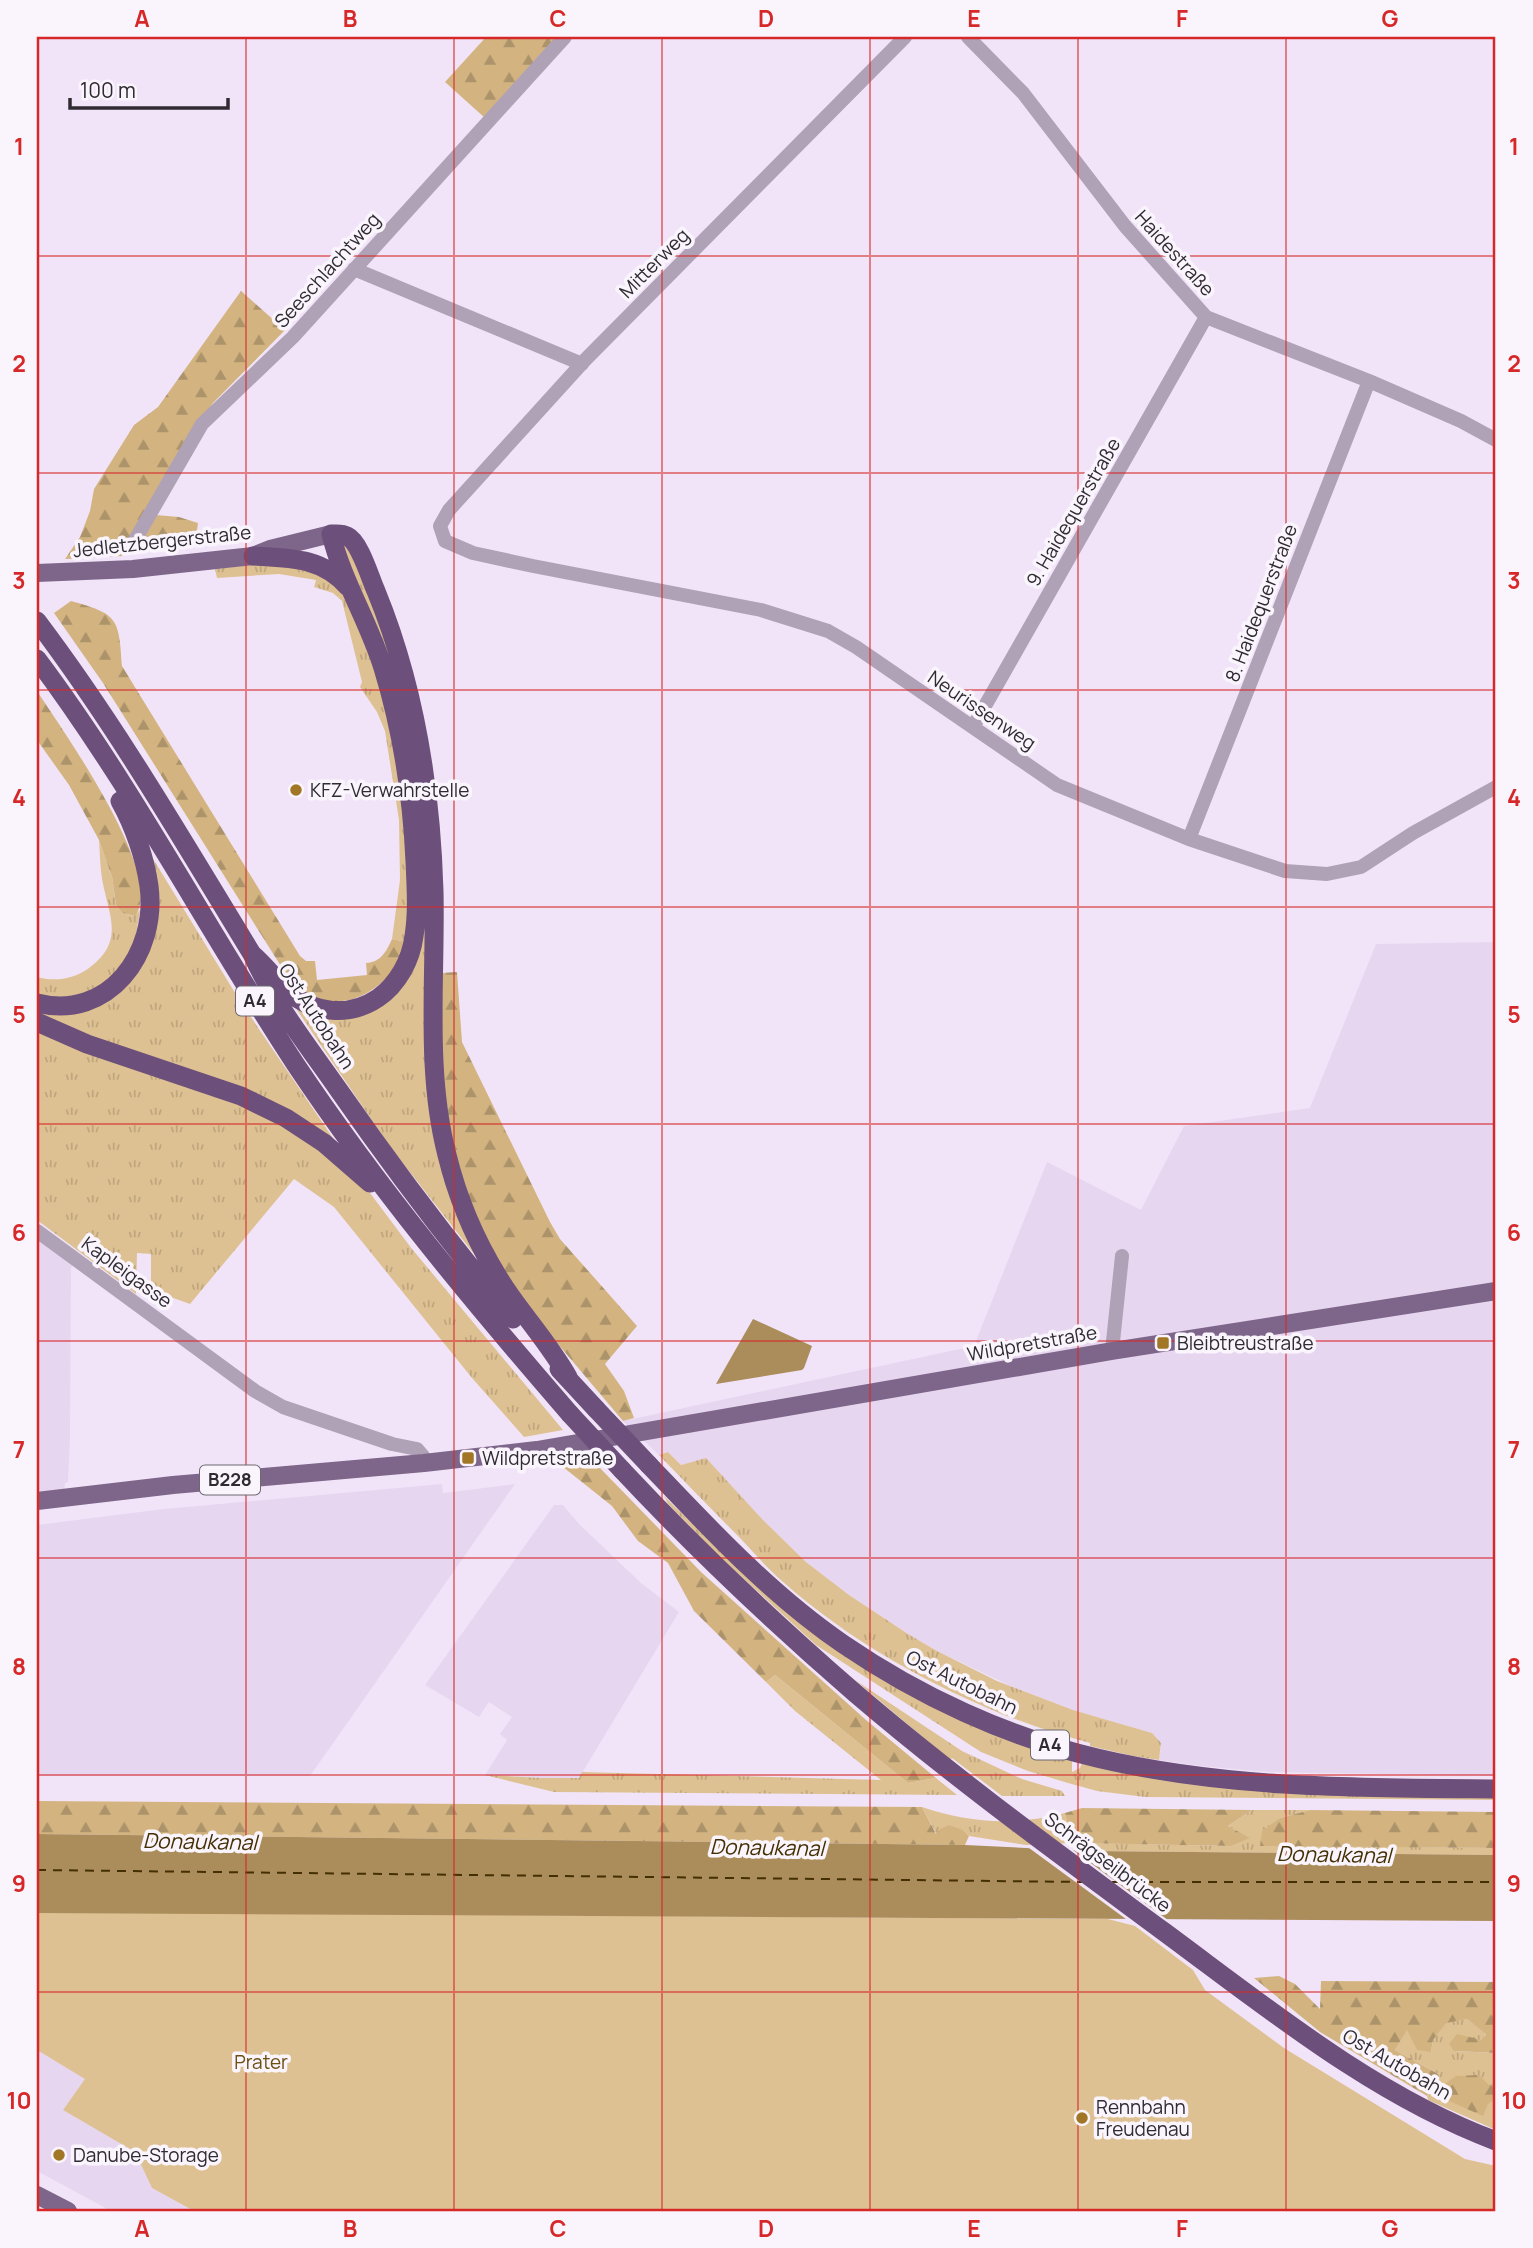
<svg xmlns="http://www.w3.org/2000/svg" width="1533" height="2248" font-family="Manrope,sans-serif">
<style>
.built{fill:#e7d6f0}
.grass{fill:url(#grass-tufts)}
.forest{fill:url(#forest-firs)}
.park{fill:#dec192}
.water{fill:#ab8d5b}
.pier{fill:#f1e4f8}
.lines{fill:none;stroke-linecap:round;stroke-linejoin:round}
.ferry{stroke:#442f03;stroke-width:2;stroke-dasharray:9 7;stroke-linecap:butt}
.minor{stroke:#afa1b6;stroke-width:14}
.major{stroke:#7e658a;stroke-width:18}
.highway{stroke:#6c4f7a;stroke-width:19}
.highway-bridge{stroke:#6c4f7a;stroke-width:19}
.grid{fill:none;stroke:#d62828;stroke-width:2;stroke-opacity:0.55}
.poi-dot{fill:#a17726;stroke:#faf5fd;stroke-width:2.5}
.labels{text-anchor:middle;stroke-width:7;stroke-linejoin:round;paint-order:stroke}
.shield{fill:#faf5fd;stroke:#6d6870;stroke-width:2}
.shield-label{font-size:18px;font-weight:bold;fill:#302b33}
.street-label{font-size:19px;fill:#302b33;stroke:#faf5fd}
.poi-label{font-size:19px;fill:#302b33;stroke:#faf5fd;text-anchor:start}
.park-label{font-size:19px;fill:#6c4e0f;stroke:#faf5fd}
.water-label{font-size:21px;font-style:italic;fill:#442f03;stroke:#faf5fd}
.neatline{fill:none;stroke:#d62828;stroke-width:2.5}
.grid-label{font-size:23px;text-anchor:middle;font-weight:bold;fill:#d62828}
</style>
<defs>
<pattern id="grass-tufts" width="24" height="20" patternUnits="userSpaceOnUse" patternTransform="scale(1.75)"><rect width="24" height="20" fill="#dec192"/><path d="M3 7l-1-3M5 7V3M7 7l1-3M15 17l-1-3M17 17v-4M19 17l1-3" fill="none" stroke="#bfa67e"/></pattern>
<pattern id="forest-firs" width="22" height="20" patternUnits="userSpaceOnUse" patternTransform="scale(1.75)"><rect width="22" height="20" fill="#d3b481"/><path d="M5 1l3.5 6h-7zM16 11l3.5 6h-7z" fill="#ac936a"/></pattern>
</defs>
<rect width="100%" height="100%" fill="#f1e4f8"/>
<path class="built" d="M1496,942V1776L1268,1772L1199,1766L1159,1760L1161,1747L1152,1733L1073,1710L1013,1687L937,1651L908,1634L849,1595L806,1562L762,1519L706,1459L681,1465L668,1452L659,1455L623,1421L974,1346L1047,1162L1141,1210L1184,1126L1310,1108L1376,944Z
M37,1236L73,1263L71,1268L70,1439L68,1482L65,1483L64,1490L37,1493Z
M442,1484L443,1493L515,1484L310,1776H37V1525L164,1509Z
M554,1505H563L579,1524L641,1583L679,1612L579,1778H542L485,1775L507,1740L500,1734L512,1717L489,1702L479,1717L425,1685Z
M37,2050L86,2079L63,2110L135,2152L152,2188L194,2211H111L37,2171Z"/>
<path class="grass" d="M348,543L386,634L426,875L481,1263L388,1144L297,1010L298,1007L356,1013L413,957L418,828L339,548Z
M275,562L300,564L337,582L359,616L397,752L411,895L406,942L392,939L400,880L399,820L385,731L377,712L360,687L362,682L342,601L333,593L314,587L316,580L279,574L217,578L215,569Z
M99,840L112,877L116,905L122,913L134,916L140,910C138,921 137,933 134,943C126,974 90,999 59,1000C52,1000 44,997 37,996V977C55,982 74,979 89,968C124,942 110,918 103,884C100,869 100,854 99,840Z
M147,849L240,1001L337,1144L37,1017V1007L66,1011L142,961Z
M37,1028L234,1098L314,1141L367,1189L412,1249L563,1430L524,1437L472,1378L334,1207L294,1179L190,1304L151,1290V1254L137,1253L136,1294L37,1220Z
M668,1452L681,1465L706,1458L762,1519L806,1562L849,1595L908,1634L937,1651L997,1681L1073,1710L1152,1733L1161,1743L1159,1760L1133,1756L1090,1746V1743C982,1715 865,1655 782,1581C767,1568 754,1553 741,1539C713,1511 686,1483 659,1455Z
M664,1496L734,1565L789,1613L1072,1760V1772L1080,1768L1082,1763L1496,1796V1800L1145,1797L1097,1791L1068,1783L1028,1771L981,1752L816,1645L720,1557L668,1504Z
M775,1675L908,1783L936,1778L957,1795L554,1792L485,1775L542,1778H579L582,1772L881,1780L795,1711L766,1682Z
M855,1680L962,1751L1022,1779L1062,1791L1065,1796H1002L952,1758L950,1760Z
M922,1807C968,1823 1017,1826 1065,1813L1072,1843L1026,1845L969,1836L963,1830L937,1835Z
M1252,1810H1310L1280,1818L1260,1845L1496,1848V1855L1088,1851L1084,1843L1232,1846L1249,1838L1228,1826Z
M1467,2019L1486,2033L1482,2041L1454,2051L1496,2053V2130L1428,2100L1427,2096L1440,2075L1395,2050L1407,2029L1431,2052L1433,2040L1446,2022Z"/>
<path class="forest" d="M486,37H557L485,118L445,82Z
M241,291L285,330L213,403L190,435L156,515L179,517L198,523L196,538C174,542 153,543 131,538L122,556L65,559L80,537L90,511L94,489L134,425L158,407Z
M71,601C118,614 119,618 122,666L300,956L306,961H315L317,980L367,975L366,963C381,962 386,952 392,939L406,942C402,952 399,963 393,972C390,976 385,980 381,983C351,1009 316,1007 289,979L103,683L54,613Z
M37,691C61,728 167,876 135,916L122,913L116,905L112,877L99,840L69,785L37,740Z
M457,972L462,1042L550,1222L560,1239L637,1326L605,1364L624,1391L634,1418L623,1421L552,1337L491,1253L462,1185L442,1086L441,973Z
M565,1461L600,1468L701,1572L866,1720L936,1778L908,1783L775,1675L766,1682L694,1611L668,1563L638,1541L612,1506L563,1467Z
M37,1801L922,1807L936,1834L940,1829L949,1825L963,1830L969,1836L965,1845L37,1834Z
M1082,1808L1252,1810L1228,1826L1250,1838L1232,1846L1072,1843L1065,1813Z
M1310,1810L1496,1812V1848L1260,1846L1262,1831L1280,1818Z
M1279,1976L1295,1984L1320,2009L1321,1981L1496,1982V2053L1454,2051L1449,2044L1457,2034L1482,2040L1486,2034L1467,2019L1446,2023L1433,2040L1431,2052L1417,2050L1407,2030L1395,2050L1440,2075L1427,2096L1320,2032L1254,1978Z
M1479,2075L1489,2085L1496,2083V2099L1488,2104L1483,2116L1449,2101L1446,2083L1456,2076Z"/>
<path class="park" d="M54,1912L1108,1919L1135,1926L1193,1970L1205,1990L1284,2048L1465,2159L1496,2166V2211H194L152,2188L135,2152L63,2110L85,2079L37,2050V1913Z"/>
<path class="water" d="M753,1319L812,1346L804,1368L802,1370L716,1384Z
M37,1834L965,1845L1088,1851L1496,1855V1921L37,1913Z"/>
<path class="pier" d="M1025,1845L1069,1847L1172,1923L1130,1922Z"/>
<g class="lines">
<path class="ferry" d="M37,1870L1082,1882
M1112,1882H1496"/>
<path class="minor" d="M905,37L585,360L449,510L440,526L445,541L473,553L533,566L761,610L828,631L856,647L1057,785L1189,839L1285,871L1327,874L1361,867L1413,833L1496,787
M968,37L1023,93L1125,226L1206,317L1369,381L1461,421L1496,440
M354,269L582,364
M135,540L202,424L293,337L565,37
M973,727L1206,317
M1189,839L1369,381
M37,1231L255,1391L283,1407L392,1444L417,1449L423,1456L424,1463
M1112,1351L1122,1256"/>
<path class="major" d="M37,573L133,569L253,556L270,549L331,534
M37,1501L173,1485L424,1463L537,1450L1112,1351L1496,1291
M37,2195L68,2211"/>
<path class="highway" d="M253,556C289,558 322,557 348,587
M37,621C117,727 183,841 252,954C273,1002 308,1046 338,1089C393,1168 451,1245 513,1319
M37,659C133,787 208,931 296,1065C378,1188 473,1302 570,1414
M252,954C266,966 276,980 289,992C314,1014 350,1017 378,998C398,984 411,960 414,936C418,911 416,886 415,861C412,796 402,730 383,668C369,622 342,580 331,534C336,534 342,533 347,536C360,542 370,578 376,591C415,686 431,788 434,891C436,978 425,1070 447,1155C459,1204 481,1253 510,1295C529,1322 551,1347 568,1377
M37,1003C108,1021 158,954 149,886C145,858 134,826 120,801
M37,1022L87,1044L241,1096L286,1118L324,1143L370,1183
M559,1369L596,1409
M649,1465C709,1528 770,1594 843,1644C919,1696 1007,1737 1097,1758C1228,1789 1363,1788 1496,1789
M622,1470C695,1548 773,1622 855,1693C953,1777 1059,1854 1163,1931C1266,2007 1375,2096 1496,2141"/>
<path class="highway-bridge" d="M596,1409L649,1465
M570,1414L622,1470"/>
</g>
<path class="grid" d="M246,37V2211M454,37V2211M662,37V2211M870,37V2211M1078,37V2211M1286,37V2211M37,256H1496M37,473H1496M37,690H1496M37,907H1496M37,1124H1496M37,1341H1496M37,1558H1496M37,1775H1496M37,1992H1496"/>
<g class="poi-dot">
<circle cx="296" cy="790" r="7"/>
<rect x="1156" y="1336" width="14" height="14" rx="3.5"/>
<rect x="461" y="1451" width="14" height="14" rx="3.5"/>
<circle cx="1082" cy="2118" r="7"/>
<circle cx="59" cy="2155" r="7"/>
</g>
<g class="labels">
<g class="shield">
<rect x="236" y="986.5" width="38" height="29" rx="5"/>
<rect x="200" y="1465.5" width="60" height="29" rx="5"/>
<rect x="1031" y="1730.5" width="38" height="29" rx="5"/>
</g>
<g class="shield-label">
<text x="255" y="1007">A4</text>
<text x="230" y="1486">B228</text>
<text x="1050" y="1751">A4</text>
</g>
<g class="street-label">
<text transform="translate(1175 253) rotate(48)" y="7">Haidestraße</text>
<text transform="translate(654 263) rotate(-45)" y="7">Mitterweg</text>
<text transform="translate(327 270) rotate(-48)" y="7">Seeschlachtweg</text>
<text transform="translate(1073 512) rotate(-60)" y="7">9. Haidequerstraße</text>
<text transform="translate(162 541) rotate(-6)" y="7">Jedletzbergerstraße</text>
<text transform="translate(1261 603) rotate(-69)" y="7">8. Haidequerstraße</text>
<text transform="translate(982 710) rotate(34)" y="7">Neurissenweg</text>
<text transform="translate(317 1016) rotate(57)" y="7">Ost Autobahn</text>
<text transform="translate(127 1272) rotate(36)" y="7">Kapleigasse</text>
<text transform="translate(1032 1343) rotate(-10)" y="7">Wildpretstraße</text>
<text transform="translate(962 1682) rotate(26)" y="7">Ost Autobahn</text>
<text transform="translate(1108 1862) rotate(37)" y="7">Schrägseilbrücke</text>
<text transform="translate(1397 2064) rotate(30)" y="7">Ost Autobahn</text>
</g>
<g class="poi-label">
<text x="310" y="797">KFZ-Verwahrstelle</text>
<text x="1177" y="1350">Bleibtreustraße</text>
<text x="482" y="1465">Wildpretstraße</text>
<text x="1096" y="2114">Rennbahn<tspan x="1096" dy="22">Freudenau</tspan></text>
<text x="73" y="2162">Danube-Storage</text>
</g>
<g class="park-label">
<text x="261" y="2069">Prater</text>
</g>
<g class="water-label">
<text transform="translate(200 1842) rotate(1)" y="7">Donaukanal</text>
<text transform="translate(767 1848) rotate(1)" y="7">Donaukanal</text>
<text transform="translate(1334 1855) rotate(1)" y="7">Donaukanal</text>
</g>
</g>
<rect width="1533" height="2248" fill="none" stroke="#faf5fd" stroke-width="77"/>
<path d="M70 98v10h158v-10" fill="none" stroke="#302b33" stroke-width="3.5"/>
<text x="80" y="98" font-size="21" fill="#302b33" stroke="#faf5fd" stroke-width="5" paint-order="stroke">100 m</text>
<rect x="38" y="38" width="1456" height="2172" class="neatline"/>
<g class="grid-label">
<text x="142" y="27">A</text>
<text x="350" y="27">B</text>
<text x="558" y="27">C</text>
<text x="766" y="27">D</text>
<text x="974" y="27">E</text>
<text x="1182" y="27">F</text>
<text x="1390" y="27">G</text>
<text x="19" y="155">1</text>
<text x="1514" y="155">1</text>
<text x="19" y="372">2</text>
<text x="1514" y="372">2</text>
<text x="19" y="589">3</text>
<text x="1514" y="589">3</text>
<text x="19" y="806">4</text>
<text x="1514" y="806">4</text>
<text x="19" y="1023">5</text>
<text x="1514" y="1023">5</text>
<text x="19" y="1241">6</text>
<text x="1514" y="1241">6</text>
<text x="19" y="1458">7</text>
<text x="1514" y="1458">7</text>
<text x="19" y="1675">8</text>
<text x="1514" y="1675">8</text>
<text x="19" y="1892">9</text>
<text x="1514" y="1892">9</text>
<text x="19" y="2109">10</text>
<text x="1514" y="2109">10</text>
<text x="142" y="2237">A</text>
<text x="350" y="2237">B</text>
<text x="558" y="2237">C</text>
<text x="766" y="2237">D</text>
<text x="974" y="2237">E</text>
<text x="1182" y="2237">F</text>
<text x="1390" y="2237">G</text>
</g>
</svg>
